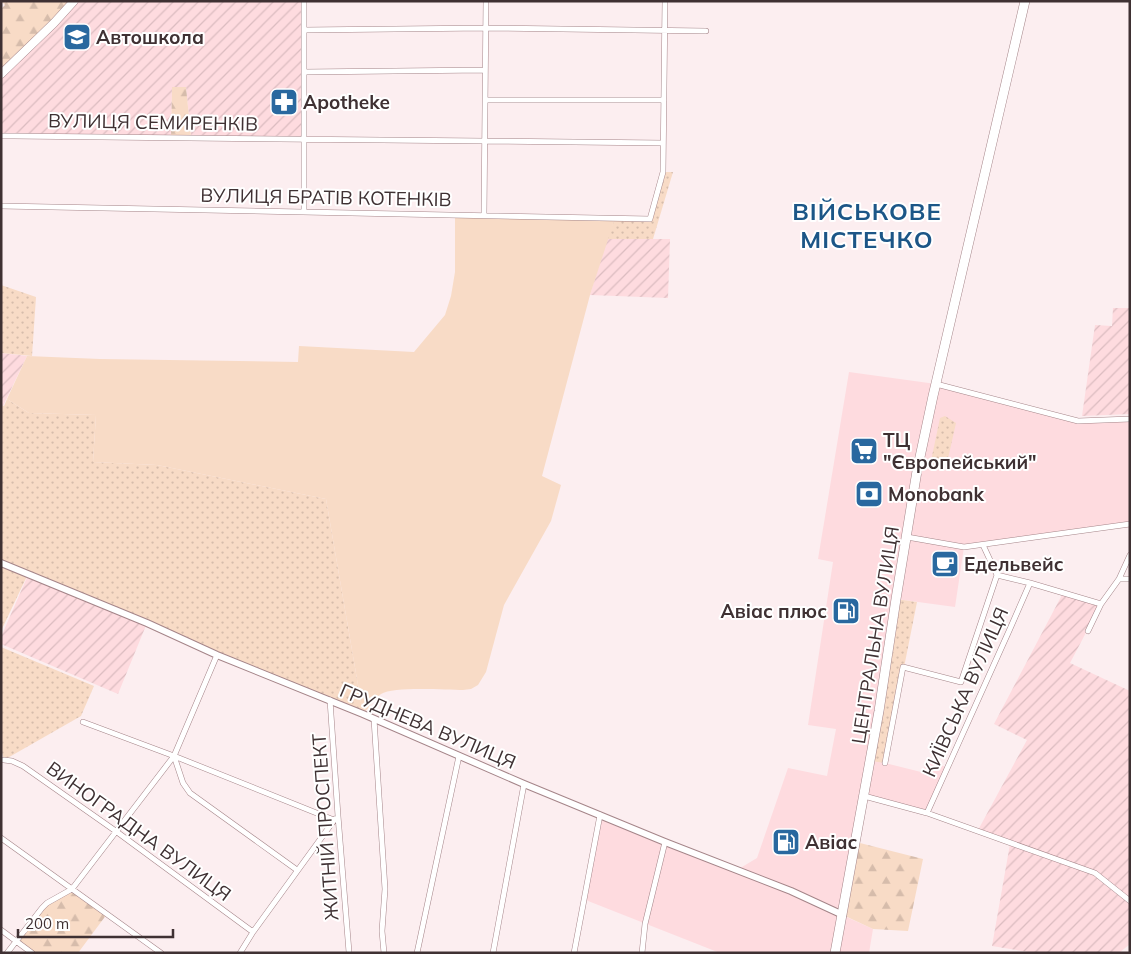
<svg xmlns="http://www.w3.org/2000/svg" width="1131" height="954" font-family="Mulish,sans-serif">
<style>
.built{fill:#fedbdf}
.industrial{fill:url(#industrial-furrows)}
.grass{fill:url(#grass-dots)}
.forest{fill:url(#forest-firs)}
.garden{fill:#f8dbc6}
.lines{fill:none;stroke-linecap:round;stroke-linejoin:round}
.minor-casing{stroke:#a58589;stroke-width:6}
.tertiary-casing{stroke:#a58589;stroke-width:8}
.secondary-casing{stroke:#a58589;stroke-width:9}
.trunk-casing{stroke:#a58589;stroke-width:10}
.minor{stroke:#fff;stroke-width:5}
.tertiary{stroke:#fff;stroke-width:6}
.secondary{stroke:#fff;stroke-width:8}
.trunk{stroke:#fff;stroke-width:9}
.labels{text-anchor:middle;stroke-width:4;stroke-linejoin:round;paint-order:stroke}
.poi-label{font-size:19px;font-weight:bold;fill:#3f3133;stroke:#fff;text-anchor:start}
.street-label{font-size:19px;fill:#3f3133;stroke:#fff}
.district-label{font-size:24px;font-weight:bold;letter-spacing:1px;fill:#1c5687;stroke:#fff}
</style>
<defs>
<pattern id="industrial-furrows" width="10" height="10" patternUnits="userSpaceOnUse" patternTransform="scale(1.25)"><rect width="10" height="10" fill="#fedbdf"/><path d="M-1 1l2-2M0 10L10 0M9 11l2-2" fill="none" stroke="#dbbcc0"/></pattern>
<pattern id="grass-dots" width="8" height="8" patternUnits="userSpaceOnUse" patternTransform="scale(1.25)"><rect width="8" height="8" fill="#f8dbc6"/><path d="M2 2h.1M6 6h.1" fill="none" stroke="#d6bcab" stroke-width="1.8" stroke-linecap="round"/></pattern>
<pattern id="forest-firs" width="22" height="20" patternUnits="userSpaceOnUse" patternTransform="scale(1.25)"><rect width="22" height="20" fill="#f8dbc6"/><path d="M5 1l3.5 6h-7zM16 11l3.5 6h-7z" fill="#d6bcab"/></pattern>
</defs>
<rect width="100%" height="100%" fill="#fceef0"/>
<path class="built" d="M849,372L936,384L1078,421L1130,419V524L964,547L955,607L896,599L885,763L921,772L929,760L948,768L927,813L865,796L843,915L831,910L873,929L869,953H720L583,899L600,815L737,870L757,858L788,768L827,776L836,729L808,725L833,562L818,559Z"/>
<path class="industrial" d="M74,1H304V139L191,137L186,87L172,88L171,137L1,136V74Z
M607,239H670L668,298L590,295Z
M1113,308H1130V414L1082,416L1095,325L1112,326Z
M1,353L27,356L3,406L1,405Z
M28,575L147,623L118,694L1,644V637Z
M1063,593L1101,604L1070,663L1130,691V944L1119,953H1035L992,946L1010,844L977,832L1027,740L994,724Z"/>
<path class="grass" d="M663,172H673L653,239H607L615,218H650Z
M1,285L36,297L32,356L1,353Z
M7,399L29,413L96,415L93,462L157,465L326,499L363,714L28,574L1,631V405L4,406Z
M945,416L956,423L947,463L937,465L931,461L940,418Z
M896,599L917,602L885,763L871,761Z
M1,647L94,686L81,716L4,760L1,749Z"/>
<path class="forest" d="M1,1H74L1,74V9L5,5Z
M172,87H186L191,137H171Z
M856,842L923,859L908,931L873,929L843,915Z
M72,889L107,914L78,953H32L16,940L42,908Z"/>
<path class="garden" d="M455,214L615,218L590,295L542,476L561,485L551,521L504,605L486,672L478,685L471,689L463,690C447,690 393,686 381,694C375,698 369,708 363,714L326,499L157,465L93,462L96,415L29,413L7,399L27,356L100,359L298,362L299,346L414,352L445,315L451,296L455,272Z"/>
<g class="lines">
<defs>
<path id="minor" d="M304,1V211
M304,30L486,28L706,31
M304,72L485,70
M485,100H664
M1,136C222,137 443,142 663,143
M1,206L650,219L663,172L665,1
M484,214L486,1
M936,384L1078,421L1130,419
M907,537L964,547L1130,524
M997,575L1030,583L1101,604
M1119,579H1130
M1088,631L1101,604L1119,579L1130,555
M330,700L338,816L349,952
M374,719L385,889L382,931L384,953
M83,722L174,756L334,820
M174,756L183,783L190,793L297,870
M4,760L12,761L23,766L117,832L253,932
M885,763L903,667L961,682L997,575L983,545
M864,796L927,813L1095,873L1130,901
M927,813L1009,631L1030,583
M1,838L161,953
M1,930L32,953
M7,953L42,908L47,903L72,889L174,756L217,655
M240,953L253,932L335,819
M417,953L459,756
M493,953L524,784
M574,953L600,815
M642,953L645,924L665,842"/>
<path id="tertiary" d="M1,563L147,623L217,655L363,714L524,784L665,842L791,891L843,915"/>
<path id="secondary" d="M1,74L54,23L74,1"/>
<path id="trunk" d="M835,953L879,711L896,599L917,471L933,396L1025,1"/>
</defs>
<use href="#minor" class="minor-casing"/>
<use href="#tertiary" class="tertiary-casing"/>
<use href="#secondary" class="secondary-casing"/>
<use href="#trunk" class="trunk-casing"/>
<use href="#minor" class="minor"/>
<use href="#tertiary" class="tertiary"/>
<use href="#secondary" class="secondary"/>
<use href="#trunk" class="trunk"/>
</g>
<defs>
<symbol id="school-square" viewBox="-11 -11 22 22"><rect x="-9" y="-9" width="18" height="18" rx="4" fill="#29689f" stroke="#fff"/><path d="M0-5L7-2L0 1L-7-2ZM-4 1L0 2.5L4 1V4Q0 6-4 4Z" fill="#fff"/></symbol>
<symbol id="pharmacy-square" viewBox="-11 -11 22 22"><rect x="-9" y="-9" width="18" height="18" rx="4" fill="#29689f" stroke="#fff"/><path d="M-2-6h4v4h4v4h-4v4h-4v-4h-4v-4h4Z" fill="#fff"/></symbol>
<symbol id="supermarket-square" viewBox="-11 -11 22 22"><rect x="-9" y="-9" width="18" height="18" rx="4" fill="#29689f" stroke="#fff"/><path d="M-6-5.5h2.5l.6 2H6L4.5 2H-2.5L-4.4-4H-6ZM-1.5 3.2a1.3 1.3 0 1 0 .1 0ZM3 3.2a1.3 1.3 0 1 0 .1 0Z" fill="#fff"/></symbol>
<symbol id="bank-square" viewBox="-11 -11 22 22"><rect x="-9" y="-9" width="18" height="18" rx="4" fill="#29689f" stroke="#fff"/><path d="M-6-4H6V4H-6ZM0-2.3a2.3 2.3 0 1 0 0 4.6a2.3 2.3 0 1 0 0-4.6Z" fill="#fff"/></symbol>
<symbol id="cafe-square" viewBox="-11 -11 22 22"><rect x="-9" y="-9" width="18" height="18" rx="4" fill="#29689f" stroke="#fff"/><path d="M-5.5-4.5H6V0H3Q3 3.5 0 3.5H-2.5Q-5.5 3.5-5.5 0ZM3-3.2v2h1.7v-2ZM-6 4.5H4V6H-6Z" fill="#fff"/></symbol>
<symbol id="fuel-square" viewBox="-11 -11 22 22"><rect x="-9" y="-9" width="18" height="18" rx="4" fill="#29689f" stroke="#fff"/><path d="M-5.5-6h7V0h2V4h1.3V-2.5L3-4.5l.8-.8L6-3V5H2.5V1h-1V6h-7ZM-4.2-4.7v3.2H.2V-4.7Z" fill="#fff"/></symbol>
</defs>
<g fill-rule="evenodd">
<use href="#school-square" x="61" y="21" width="32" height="32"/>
<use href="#pharmacy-square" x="268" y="86" width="32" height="32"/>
<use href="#supermarket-square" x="848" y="435" width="32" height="32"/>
<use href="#bank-square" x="853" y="478" width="32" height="32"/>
<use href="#cafe-square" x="929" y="548" width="32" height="32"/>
<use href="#fuel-square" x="830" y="595" width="32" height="32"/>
<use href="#fuel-square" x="770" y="826" width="32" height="32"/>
</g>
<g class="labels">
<g class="poi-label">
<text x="96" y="44">Автошкола</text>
<text x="303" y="109">Apotheke</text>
<text x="883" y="447">ТЦ<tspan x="883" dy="22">"Європейський"</tspan></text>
<text x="888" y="501">Monobank</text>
<text x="964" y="571">Едельвейс</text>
<text x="827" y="618" text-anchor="end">Авіас плюс</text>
<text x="805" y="849">Авіас</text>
</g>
<g class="street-label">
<text transform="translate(153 122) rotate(1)" y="7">ВУЛИЦЯ СЕМИРЕНКІВ</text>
<text transform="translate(326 197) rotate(1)" y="7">ВУЛИЦЯ БРАТІВ КОТЕНКІВ</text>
<text transform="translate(875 635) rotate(-81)" y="7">ЦЕНТРАЛЬНА ВУЛИЦЯ</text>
<text transform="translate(965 692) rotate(-66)" y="7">КИЇВСЬКА ВУЛИЦЯ</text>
<text transform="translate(428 726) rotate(23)" y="7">ГРУДНЕВА ВУЛИЦЯ</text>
<text transform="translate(325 827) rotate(-94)" y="7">ЖИТНІЙ ПРОСПЕКТ</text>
<text transform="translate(139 831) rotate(36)" y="7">ВИНОГРАДНА ВУЛИЦЯ</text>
</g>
<g class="district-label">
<text x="867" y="220">ВІЙСЬКОВЕ<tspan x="867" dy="28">МІСТЕЧКО</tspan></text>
</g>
</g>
<rect width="1131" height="954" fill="none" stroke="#3f3133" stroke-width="5"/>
<path d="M18 929v8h155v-8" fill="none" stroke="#3f3133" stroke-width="2.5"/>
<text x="25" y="929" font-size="15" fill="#3f3133" stroke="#ffffff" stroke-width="4" paint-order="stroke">200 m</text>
</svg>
